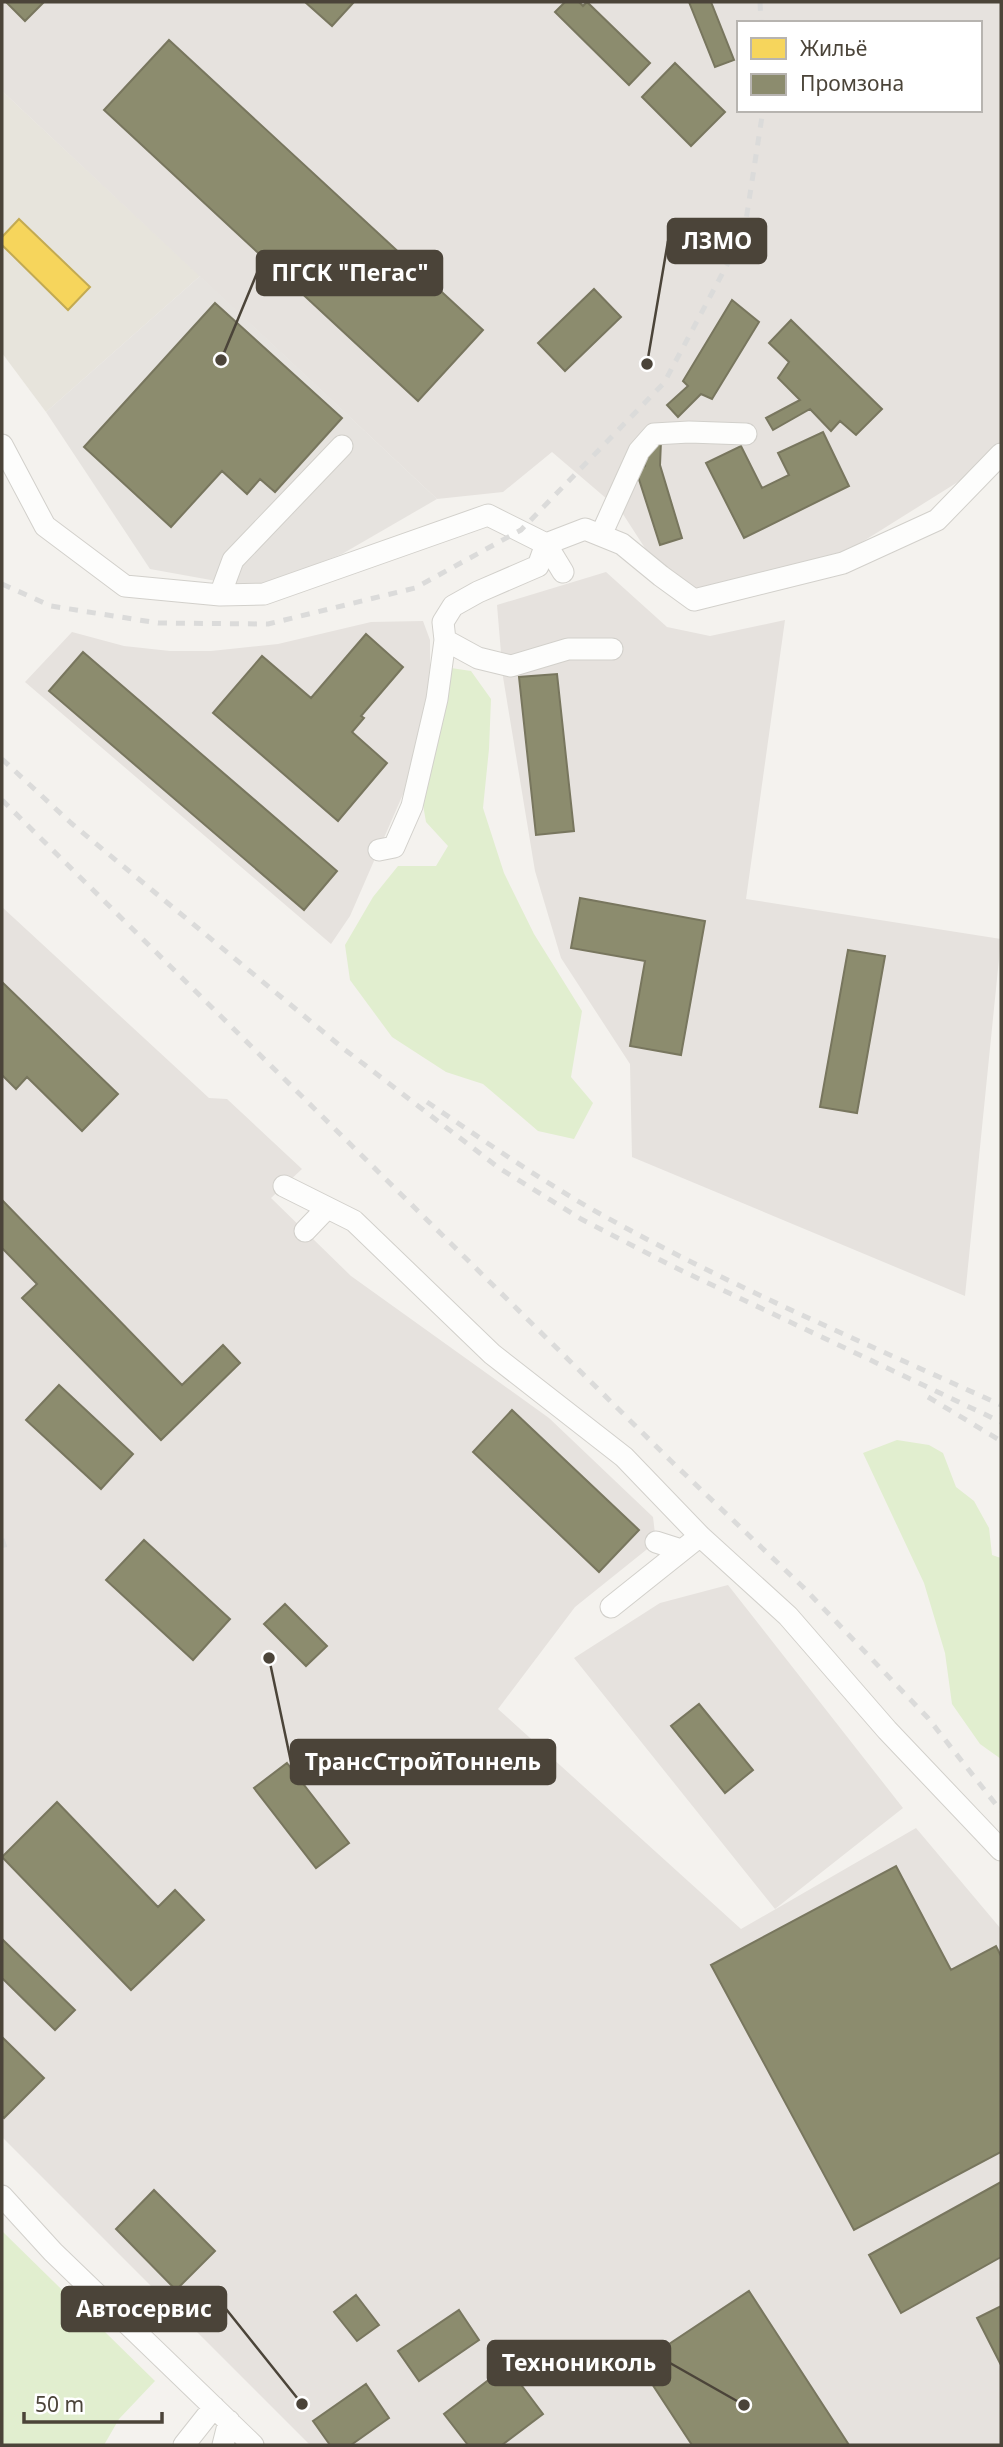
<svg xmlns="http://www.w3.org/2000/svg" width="1003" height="2447" font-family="'Noto Sans',sans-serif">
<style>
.residential{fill:#e7e4dc}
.industrial{fill:#e6e2de;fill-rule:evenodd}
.green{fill:#e1eecf}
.parking{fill:#e6e3df}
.homes{fill:#f6d55c;stroke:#c3aa52;stroke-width:2}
.industry{fill:#8c8c6e;stroke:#78765e;stroke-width:2}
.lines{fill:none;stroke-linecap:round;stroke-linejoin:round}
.minor-casing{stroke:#d2d0cb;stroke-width:23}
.minor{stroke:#fdfdfc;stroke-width:21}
.rail{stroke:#dbdbda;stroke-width:5;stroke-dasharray:9 9;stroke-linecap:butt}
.leader{fill:none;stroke:#4b4439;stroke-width:2.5}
.callout-dot{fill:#4b4439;stroke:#fff;stroke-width:2.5}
.callout{fill:#4b4439;stroke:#4b4439;stroke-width:2.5}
.callout-label{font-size:23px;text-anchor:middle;font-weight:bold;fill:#fff}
</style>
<rect width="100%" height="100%" fill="#f4f2ee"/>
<path class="residential" d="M2,91L200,276L46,412L2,353Z"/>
<path class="industrial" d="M2,2H1001V455L787,589L684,591L652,559L621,511L552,452L503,492L437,499L2,91ZM739,23H980V110H739Z
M606,572L667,627L710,636L785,620L746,899L1001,939L965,1296L632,1157L630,1064L561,958L535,871L503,677L497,605Z
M423,621L430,640V692L407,785L350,916L331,944L25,682L72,632L124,646L170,651H211L278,644L371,622Z
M2,907L209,1098L227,1099L302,1169L271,1198L351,1276L549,1418L653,1517L656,1542L575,1607L498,1709L741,1929L916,1828L1001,1929V2445H310L2,2137Z
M728,1585L903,1808L775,1909L574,1658L660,1603Z"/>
<path class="green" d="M451,668L471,671L491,699L489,749L483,808L504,873L534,934L582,1011L571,1077L593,1103L574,1139L538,1131L483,1084L446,1072L392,1037L350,980L345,945L373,897L398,866H436L448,846L426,822L422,799Z
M897,1440L929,1445L943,1453L956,1487L974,1501L989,1528L992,1555L1001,1558V1759L980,1744L952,1704L945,1653L924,1583L863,1453Z
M2,2231L155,2381L119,2419L104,2445H2Z"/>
<path class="parking" d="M200,276L437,499L342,554L255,588L150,569L46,412Z"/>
<path class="homes" d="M19,219L90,287L68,310L2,245V237Z"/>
<path class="industry" d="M6,2H44L25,21Z
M305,2H354L332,26Z
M565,2H579L583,6L587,2L650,63L629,85L555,12Z
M689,2H711L734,60L715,67Z
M169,40L483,330L418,401L104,110Z
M675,63L725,112L691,146L642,97Z
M594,289L621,317L565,371L538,343Z
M732,300L759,322L712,399L701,394L678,417L667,405L688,386L683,381Z
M215,303L342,418L275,492L260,479L247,494L222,471L171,527L84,447Z
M791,320L882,409L856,435L840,421L831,431L810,409L773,430L766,418L800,400L778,378L789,362L769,343Z
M823,432L849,486L744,538L706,463L741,446L762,488L789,475L778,453Z
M661,441L660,465L682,538L660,545L636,470L645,466L647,445Z
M366,634L403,667L361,716L364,718L352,732L387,763L338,821L213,713L262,656L311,698Z
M83,652L337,871L304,910L49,691Z
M557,674L574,831L536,835L519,677Z
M580,898L705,921L681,1055L630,1046L645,961L571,948Z
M848,950L885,956L857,1113L820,1107Z
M2,982L118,1094L82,1131L27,1077L16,1089L2,1075Z
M2,1200L182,1385L223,1345L240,1363L161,1440L22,1298L37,1284L2,1248Z
M59,1385L133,1454L101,1489L26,1420Z
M512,1410L639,1530L599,1572L473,1452Z
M144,1540L230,1619L193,1660L106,1580Z
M285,1604L327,1646L306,1666L264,1624Z
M699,1704L753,1770L725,1793L671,1726Z
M287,1763L349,1843L316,1868L254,1788Z
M57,1802L158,1907L175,1890L204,1920L131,1990L2,1857Z
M896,1866L951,1970L996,1946L1001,1956V2152L854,2230L711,1965Z
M2,1939L75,2010L55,2030L2,1978Z
M2,2037L44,2078L4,2118L2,2116Z
M1001,2182V2257L901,2313L869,2255Z
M154,2190L215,2251L176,2290L116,2229Z
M749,2291L849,2445H692L639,2364Z
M356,2295L379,2325L357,2341L334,2312Z
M1001,2306V2365L977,2318Z
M459,2310L479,2340L419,2381L398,2351Z
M507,2366L543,2414L502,2445H468L444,2414Z
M366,2384L389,2418L351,2445H330L313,2421Z"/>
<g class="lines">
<defs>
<path id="minor" d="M2,445L45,526L125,586L220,595L264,594L488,515L546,544L585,529L622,544L661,576L694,600L843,563L937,520L1001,454
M601,535L639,451L654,434L689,432L746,434
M546,544L563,572
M220,595L233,560L342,446
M445,640L478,658L511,666L568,649H612
M379,850L394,847L412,806L437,699L445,640L443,622L453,606L478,592L538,566L546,544
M284,1186L354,1221L492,1354L624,1457L700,1536L788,1616L887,1730L1001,1850
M305,1231L327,1208
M656,1542L681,1550
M611,1607L700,1536
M2,2196L53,2252L253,2445
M184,2445L214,2407
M223,2445L229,2421"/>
</defs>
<use href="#minor" class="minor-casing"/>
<use href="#minor" class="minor"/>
<path class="rail" d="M760,2L761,23
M2,584L51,606L158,623L268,624L415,588L521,530L664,383L744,233L763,110
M2,759L71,823L344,1049L499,1168L581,1219L672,1266L1001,1422
M2,800L671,1461L803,1587L928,1718L1001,1811
M427,1102C480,1138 533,1175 588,1207C720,1282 863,1342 1001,1405
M928,1397L1001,1441
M2,1539L5,1548"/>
</g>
<path class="leader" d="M647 364L668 241M221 360L257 273M269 1658L291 1762M302 2404L226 2309M744 2405L670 2363"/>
<g class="callout-dot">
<circle cx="647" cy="364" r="7"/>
<circle cx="221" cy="360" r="7"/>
<circle cx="269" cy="1658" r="7"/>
<circle cx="302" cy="2404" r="7"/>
<circle cx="744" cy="2405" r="7"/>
</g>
<g class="callout">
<rect x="668" y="219" width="98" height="44" rx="7"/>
<rect x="257" y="251" width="185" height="44" rx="7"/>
<rect x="291" y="1740" width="264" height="44" rx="7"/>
<rect x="62" y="2287" width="164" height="44" rx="7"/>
<rect x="488" y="2341" width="182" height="44" rx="7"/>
</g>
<g class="callout-label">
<text x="717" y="249">ЛЗМО</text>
<text x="350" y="281">ПГСК "Пегас"</text>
<text x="423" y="1770">ТрансСтройТоннель</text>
<text x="144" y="2317">Автосервис</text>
<text x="579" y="2371">Технониколь</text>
</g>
<rect width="1003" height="2447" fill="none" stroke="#4b4439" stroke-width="7"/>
<rect x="737" y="21" width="245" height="91" fill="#ffffff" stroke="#b7b4b0" stroke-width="2"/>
<rect x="751" y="38" width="35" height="21" fill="#f6d55c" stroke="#b7b4b0" stroke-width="2"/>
<text x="800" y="56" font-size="21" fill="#4b4439">Жильё</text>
<rect x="751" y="74" width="35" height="21" fill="#8c8c6e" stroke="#b7b4b0" stroke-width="2"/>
<text x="800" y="91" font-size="21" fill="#4b4439">Промзона</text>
<path d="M24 2412v10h138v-10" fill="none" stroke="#4b4439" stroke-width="3.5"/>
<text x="35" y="2412" font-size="21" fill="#4b4439" stroke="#ffffff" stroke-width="5" paint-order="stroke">50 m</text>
</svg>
